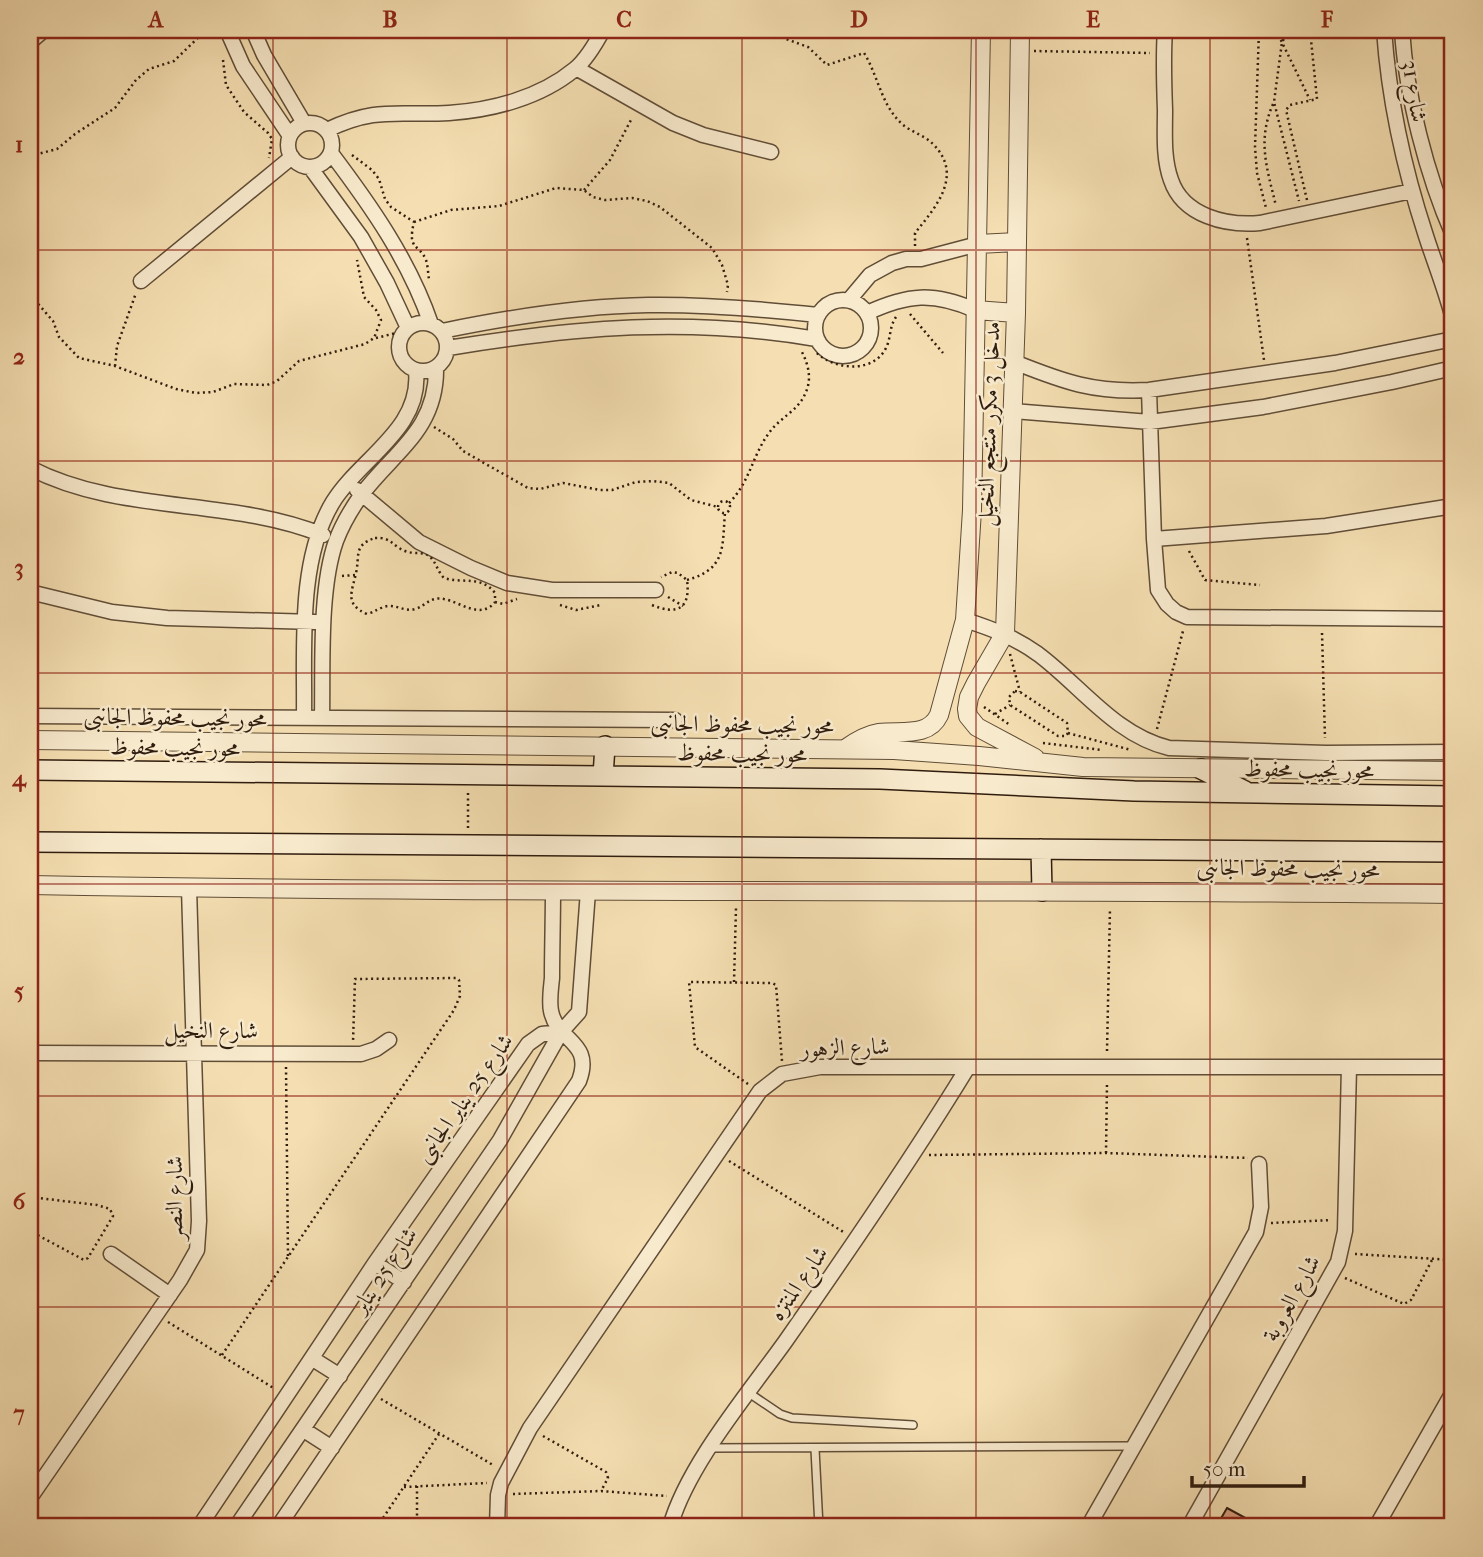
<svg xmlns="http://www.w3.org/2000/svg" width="1483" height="1557" font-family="'IM FELL French Canon',Amiri,serif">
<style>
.building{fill:#d99e7d;stroke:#2f1c0e;stroke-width:2}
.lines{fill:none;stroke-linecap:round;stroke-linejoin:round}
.service-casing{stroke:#604d37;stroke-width:10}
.minor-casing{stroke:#604d37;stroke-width:17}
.tertiary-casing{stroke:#604d37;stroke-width:20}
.secondary-casing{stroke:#2f1c0e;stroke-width:22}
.path{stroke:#2f1c0e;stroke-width:2.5;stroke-dasharray:2 3.5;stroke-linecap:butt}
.service{stroke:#f8eacd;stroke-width:7}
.minor{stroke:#f8eacd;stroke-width:14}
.tertiary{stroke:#f8eacd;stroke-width:18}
.secondary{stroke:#f8eacd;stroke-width:19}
.grid{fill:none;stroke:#8f2418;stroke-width:2;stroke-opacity:0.55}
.labels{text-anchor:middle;stroke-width:5;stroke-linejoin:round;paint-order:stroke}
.street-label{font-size:23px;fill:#2f1c0e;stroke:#f8eacd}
.neatline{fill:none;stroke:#8f2418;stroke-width:2.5}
.grid-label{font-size:23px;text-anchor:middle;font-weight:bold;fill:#8f2418}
</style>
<rect width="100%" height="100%" fill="#f5dfb2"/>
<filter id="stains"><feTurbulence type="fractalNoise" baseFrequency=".00286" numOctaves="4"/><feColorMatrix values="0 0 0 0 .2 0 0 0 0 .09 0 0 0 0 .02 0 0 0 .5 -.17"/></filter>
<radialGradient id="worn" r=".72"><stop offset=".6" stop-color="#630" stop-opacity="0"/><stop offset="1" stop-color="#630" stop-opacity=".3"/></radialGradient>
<path class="building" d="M1227,1508L1262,1527H1216Z"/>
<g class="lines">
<defs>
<path id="service" d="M749,1393L780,1414L792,1418L913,1425
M710,1448L1135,1446
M815,1449L819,1527"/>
<path id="minor" d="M227,30L243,66L290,136
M253,30L264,55L304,123
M1165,30C1163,57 1164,83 1165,110C1165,133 1163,158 1171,180C1183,216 1226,226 1260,223L1412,191
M1384,30C1389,101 1404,169 1426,236C1435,264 1446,291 1453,319
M1402,30C1406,95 1427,176 1453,235
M30,42L44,30
M576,68L673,123L703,135L771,152
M288 145a22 22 0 1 1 44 0a22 22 0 1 1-44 0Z
M327,130C377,106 398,116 449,113C492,110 540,98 575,69C587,59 596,43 603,30
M331,153C371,206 409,260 431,324
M310,167L361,237L387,283L408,328
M141,281L292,157
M849,300L870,275L892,263L906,259H921L978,244
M815 328a28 28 0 1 1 56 0a28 28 0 1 1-56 0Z
M867,313C908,294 933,292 975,310
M399 347a24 24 0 1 1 48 0a24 24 0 1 1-48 0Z
M442,331C510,317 578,306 648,305C705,304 761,309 818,315
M448,348C577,327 687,317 817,339
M1014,362C1064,382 1094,393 1149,390L1335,363L1453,339
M1149,390L1154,539L1158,590L1167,604L1176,612L1187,617L1453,619
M1013,411L1150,422L1263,407L1392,382L1453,368
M30,468C121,515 229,497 323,535
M357,490L419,542L471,568L507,583L552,590H656
M1154,539L1326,526L1453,506
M30,592L112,612L167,618L315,622
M965,620C993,629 1014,637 1038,654C1081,686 1115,735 1169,748L1326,753L1453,752
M30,716L675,720
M304,717C305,650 297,561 333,502C360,458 422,429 416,371
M322,718C323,666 319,589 336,541C342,525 352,508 362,494C395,451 437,429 436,368
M30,1053L361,1054L376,1049L389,1040
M111,1254L170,1295
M375,1263L404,1282
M313,1359L340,1376
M304,1430L332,1448
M30,1498L180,1280L197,1250L199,1221L189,888
M199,1527L375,1263L528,1044L542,1034L561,1032
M236,1527L500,1140L561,1032L579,1012L588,891
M278,1527L579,1081C594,1041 557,1042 551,1011C549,1001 551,988 552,978C552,949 553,920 553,891
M497,1527L498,1495L501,1483L530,1428L760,1091L782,1074L820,1067H1453
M670,1527C687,1466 747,1395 785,1342C848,1252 910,1162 968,1067
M1088,1527L1256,1232L1261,1207L1259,1164
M1189,1527L1338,1262L1345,1231L1349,1067
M1376,1527L1453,1392"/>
<path id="tertiary" d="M1020,30L1016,313L1005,633L976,683L969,697L967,709L968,716L977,727L1035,758
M978,244L1017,242
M975,310L1016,313
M30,740L894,750L979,756L1083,767L1453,771
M845,749C855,742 866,735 879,733C901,730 928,738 939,715L965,620L972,510L981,30
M30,885C504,894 979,889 1453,894"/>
<path id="secondary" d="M1201,769L1245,791
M30,770L880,779L1134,791L1453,796
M603,776L605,746
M30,842L1453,852
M1041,849L1042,891"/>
</defs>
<use href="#service" class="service-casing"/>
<use href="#minor" class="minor-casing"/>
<use href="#tertiary" class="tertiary-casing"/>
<use href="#secondary" class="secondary-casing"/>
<path class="path" d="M773,30L786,39L808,47L827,65L864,53C878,75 881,105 902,124C911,132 924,135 933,144C964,175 936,207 915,233V246
M1259,30L1255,147L1257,173L1266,208
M1276,30L1310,100
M1290,30L1282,42L1274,102L1299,201
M1416,32L1437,30
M1034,51L1150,53
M223,60L226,85L244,112L268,133L272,139L269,158
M1273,104C1257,141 1267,168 1276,206
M352,155L372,170L379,179L385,199L391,207L414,222C407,251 419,243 426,260C428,266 428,274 429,279
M30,156L57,149L75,134L115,108L136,80L149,69L174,61L206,30
M584,190L610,160L632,118
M1307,200L1286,110L1290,105L1317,99L1310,30
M414,222L451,210L499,206L556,188L584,190L593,197L605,200L632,198L647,201L660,207L712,248L722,265L728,285L727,292
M1247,238L1264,360
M30,290L33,298L53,321L59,337L79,358L115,366L176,389L196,393L213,392L234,384L267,385L277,381L299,361L365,344L374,338L381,320L376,310L364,297L357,260
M910,314L943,353
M376,338L396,333
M817,353C836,371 878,374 888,343C891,333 890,326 896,317
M115,366L117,346L136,293
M434,427L453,439L463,451L528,488L540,489L563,483L600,490H612L636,482L653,481L669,483L691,500L718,507
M718 507a6 6 0 1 1 12 0a6 6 0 1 1-12 0Z
M729,503C750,482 752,456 769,433C779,418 798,411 805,394C812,380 809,366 802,352
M375,538C392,537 392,546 405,551C414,555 426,550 432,559C437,565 438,572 444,578C463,584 481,575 495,593V602C481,620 460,602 444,599C430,596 426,606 415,609C405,612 397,605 388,606C380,607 375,612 367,614C344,604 352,592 356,573C360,556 353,545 375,538Z
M1189,551L1205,580L1260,585
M342,576L356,575
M687,580C727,569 722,546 725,513
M668,597L683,606
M495,602L503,604L517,599
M560,605L576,610L601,605
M652,605C676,615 691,610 687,580L678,573L672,572L661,577
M1322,633L1325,738
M1010,654L1020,692
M1015,691L1020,692L1067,723L1068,733L1066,736H1058L1010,705L1009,697Z
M984,707L1010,725
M995,714L1010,705
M1157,729L1183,631
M1068,733L1131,750
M1043,743L1102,750
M468,828V793
M734,982L736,908
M1107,1051L1110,908
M286,1067L288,1256
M748,1084L695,1047L689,982L772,983L776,985L782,1061
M1106,1153L1107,1083
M929,1155L1106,1153L1248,1158
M729,1161L845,1233
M30,1197L97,1205L110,1209L113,1216L88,1258L84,1260L30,1231
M1271,1223L1331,1220
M1355,1254L1453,1260
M1345,1278L1404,1304L1411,1300L1432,1260
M168,1322L275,1389
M222,1355L454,1010L460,996L459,980L456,978L355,979L353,1042
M381,1399L493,1465
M543,1436L606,1472L608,1478L601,1491
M417,1486V1527
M404,1487L487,1483
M513,1494L601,1491L667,1496
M377,1527L439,1434"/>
<use href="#service" class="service"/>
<use href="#minor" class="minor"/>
<use href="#tertiary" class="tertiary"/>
<use href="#secondary" class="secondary"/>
</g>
<path class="grid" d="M273,30V1527M507,30V1527M742,30V1527M976,30V1527M1210,30V1527M30,250H1453M30,461H1453M30,673H1453M30,884H1453M30,1096H1453M30,1307H1453"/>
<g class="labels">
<g class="street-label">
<text transform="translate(1415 91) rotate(81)" y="8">شارع 31</text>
<text transform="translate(988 424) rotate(-88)" y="8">مدخل 3 مكرر منتجع النخيل</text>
<text transform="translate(175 717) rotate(1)" y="8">محور نجيب محفوظ الجانبى</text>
<text transform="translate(742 724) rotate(1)" y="8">محور نجيب محفوظ الجانبى</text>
<text transform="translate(175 747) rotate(1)" y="8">محور نجيب محفوظ</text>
<text transform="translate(742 753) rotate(1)" y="8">محور نجيب محفوظ</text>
<text transform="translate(1309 769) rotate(1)" y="8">محور نجيب محفوظ</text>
<text transform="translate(1288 868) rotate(1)" y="8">محور نجيب محفوظ الجانبى</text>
<text x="211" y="1038">شارع النخيل</text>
<text transform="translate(845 1047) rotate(-2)" y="8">شارع الزهور</text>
<text transform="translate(464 1098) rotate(-55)" y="8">شارع 25 يناير الجانبى</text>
<text transform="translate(174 1198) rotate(-90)" y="8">شارع النصر</text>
<text transform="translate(384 1270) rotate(-56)" y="8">شارع 25 يناير</text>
<text transform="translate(798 1283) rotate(-55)" y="8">شارع المنتزه</text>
<text transform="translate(1291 1298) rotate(-61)" y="8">شارع العروبة</text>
</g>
</g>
<rect width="1483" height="1557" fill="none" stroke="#f5dfb2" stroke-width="77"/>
<path d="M1192 1476v10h112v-10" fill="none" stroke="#2f1c0e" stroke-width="3.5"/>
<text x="1203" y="1476" font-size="21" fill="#2f1c0e" stroke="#f8eacd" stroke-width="5" paint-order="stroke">50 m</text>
<rect x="38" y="38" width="1406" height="1480" class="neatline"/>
<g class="grid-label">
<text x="156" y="27">A</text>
<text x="390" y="27">B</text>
<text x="624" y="27">C</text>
<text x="859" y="27">D</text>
<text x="1093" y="27">E</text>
<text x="1327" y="27">F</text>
<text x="19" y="152">1</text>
<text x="19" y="364">2</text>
<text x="19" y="575">3</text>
<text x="19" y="786">4</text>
<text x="19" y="998">5</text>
<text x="19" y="1209">6</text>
<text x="19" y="1421">7</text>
</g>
<rect width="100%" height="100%" filter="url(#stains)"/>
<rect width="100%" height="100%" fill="url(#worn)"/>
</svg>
